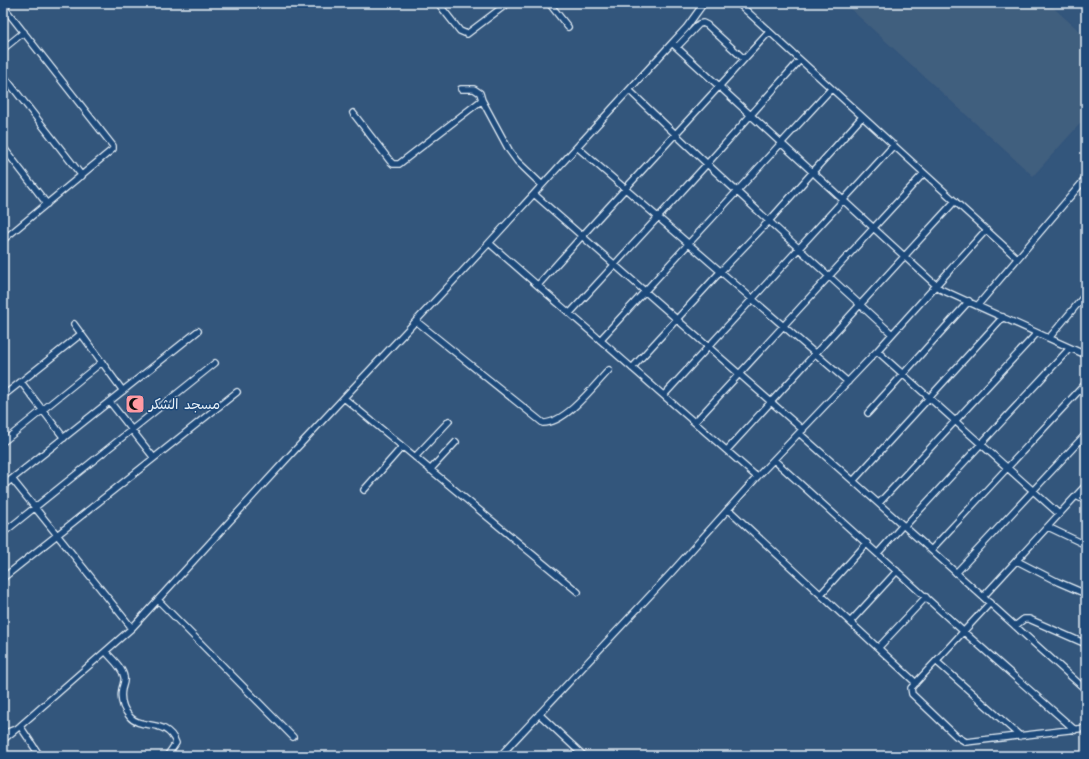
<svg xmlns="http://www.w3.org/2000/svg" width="1089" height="759" font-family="Kalam,'Playpen Sans Arabic',sans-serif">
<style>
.built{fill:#415e7e}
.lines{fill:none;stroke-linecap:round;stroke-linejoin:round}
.minor-casing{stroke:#e8f1f8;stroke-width:8}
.minor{stroke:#1f4a7a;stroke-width:5.5}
.labels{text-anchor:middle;stroke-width:3;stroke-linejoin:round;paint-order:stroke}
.poi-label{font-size:14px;fill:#e8f1f8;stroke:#1f4a7a;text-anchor:start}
</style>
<rect width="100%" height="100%" fill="#33567c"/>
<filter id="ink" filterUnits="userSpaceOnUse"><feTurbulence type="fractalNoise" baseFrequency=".025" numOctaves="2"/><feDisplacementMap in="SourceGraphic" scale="8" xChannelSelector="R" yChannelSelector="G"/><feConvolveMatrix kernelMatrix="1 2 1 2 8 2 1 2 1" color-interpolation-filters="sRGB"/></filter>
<g filter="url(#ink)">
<path class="built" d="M844,3H1048L1086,37V117L1033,176Z"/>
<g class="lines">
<defs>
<path id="minor" d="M438,3L460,31L467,34L508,3
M549,3L568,27
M738,3L1017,258
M3,6L113,146V149L3,240
M672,43L940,289L1086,355
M677,47L699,24L703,23L707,25L744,59
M3,49L24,32
M3,75L82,176
M461,89H474L480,93L482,100L509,150L517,161L542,185
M629,90C715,173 804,253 892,334
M353,113L390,161L393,164H399L482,100
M3,147L47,204
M577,147L848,382
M534,194L803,430
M489,243L757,477
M538,285L582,236L769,32
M978,305L1086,178
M570,313L707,164L800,60
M416,321L543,423C566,423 594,386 609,370
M74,324L123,391
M1049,338L1086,294
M600,340L831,89
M877,351L1059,514
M632,368L721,271L769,221L862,117
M21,382L64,438
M664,395L894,145
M3,396L81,334
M344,398L578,592
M110,402L154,458
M868,413L969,301
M695,422L924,173
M799,433L931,550L1086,690
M3,442L102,362
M727,450L955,201
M415,457L449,421
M774,460L964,632L1075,730
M430,470L456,442
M12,479L132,628
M854,480L1003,317
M3,486L198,331
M364,490L402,447
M1076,496L1086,501
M879,503L1037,333
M728,509L916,683
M905,526L1070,348
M1048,527L1086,545
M3,533L215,363
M931,550L1086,383
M878,553L903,525
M1017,561L1058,582L1086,594
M956,573L1086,434
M3,578L237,392
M821,594L867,543
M983,597L1086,485
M158,600L293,737
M990,603L911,688L912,694L956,736L966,742L1086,728
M851,621L897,571
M1015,626L1024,619H1029L1086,644
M879,647L926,597
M106,652C112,659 123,668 124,677C125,681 123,685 122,689C120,699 123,709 130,717C141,730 167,718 176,743L167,756
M936,661L1020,736
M539,714L584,756
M20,726L40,756
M3,734L13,730
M3,740L20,726L132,628L294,451L489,243L672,43L686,28L704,3
M500,756L671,573L757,477L877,351L986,230"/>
</defs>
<use href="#minor" class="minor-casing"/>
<use href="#minor" class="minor"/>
</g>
</g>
<defs>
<symbol id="mosque-square" viewBox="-11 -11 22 22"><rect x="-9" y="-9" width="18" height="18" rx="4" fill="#ff9aa2" stroke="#1f4a7a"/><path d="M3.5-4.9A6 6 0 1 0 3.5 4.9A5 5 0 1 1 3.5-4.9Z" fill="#111"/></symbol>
</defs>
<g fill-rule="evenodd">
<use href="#mosque-square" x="124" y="393" width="22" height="22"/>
</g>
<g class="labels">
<g class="poi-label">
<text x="149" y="409">مسجد الشكر</text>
</g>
</g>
<rect width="1089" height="759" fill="none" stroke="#1f4a7a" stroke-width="16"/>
<rect x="8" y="8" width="1073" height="743" fill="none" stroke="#e8f1f8" stroke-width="1.5" filter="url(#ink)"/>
</svg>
